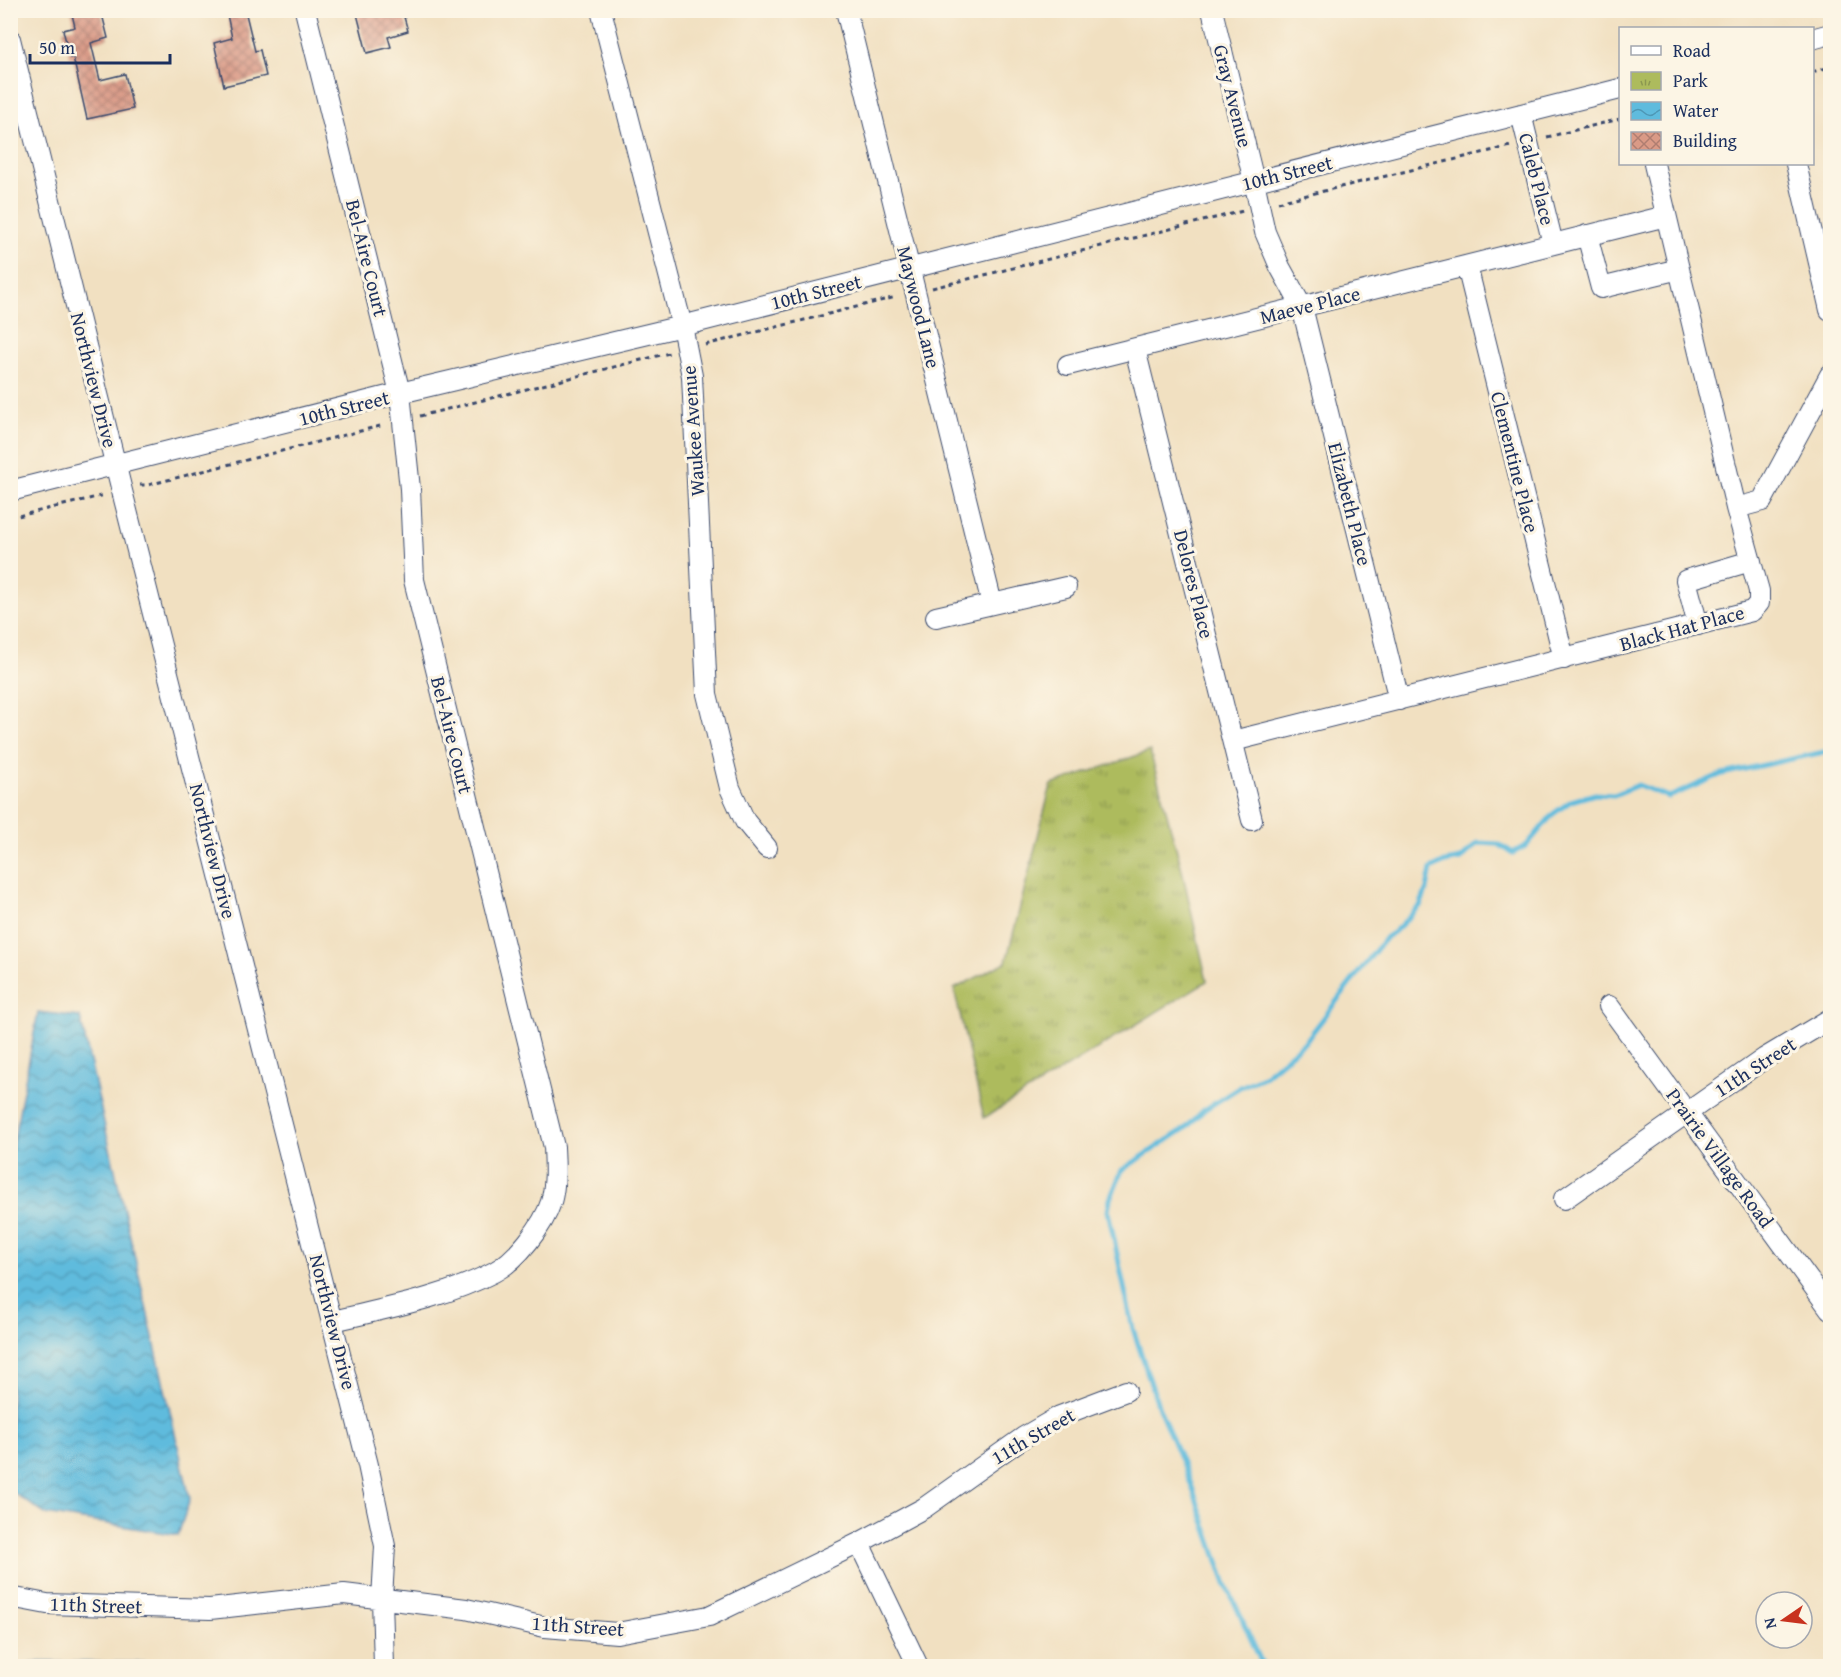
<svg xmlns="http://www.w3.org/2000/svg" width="1841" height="1677" font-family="'Gentium Book Plus',serif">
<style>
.park{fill:url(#park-tufts);stroke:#64755e;stroke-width:1.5}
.water{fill:url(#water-waves);stroke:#3d759e;stroke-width:1.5}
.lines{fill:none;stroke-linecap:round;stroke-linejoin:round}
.stream{stroke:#5fbbdd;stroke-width:5}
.building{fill:url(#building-cross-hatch)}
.minor-casing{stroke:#3b4a6d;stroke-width:22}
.path{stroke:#3b4a6d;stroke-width:3;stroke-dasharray:4.5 4.5;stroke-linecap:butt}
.minor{stroke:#fff;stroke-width:20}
.labels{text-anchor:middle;stroke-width:6;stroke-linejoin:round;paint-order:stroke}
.street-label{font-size:20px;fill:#1b2f5e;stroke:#fcf5e5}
</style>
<defs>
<pattern id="park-tufts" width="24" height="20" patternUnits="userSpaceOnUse" patternTransform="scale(1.5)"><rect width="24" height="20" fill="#adbb5d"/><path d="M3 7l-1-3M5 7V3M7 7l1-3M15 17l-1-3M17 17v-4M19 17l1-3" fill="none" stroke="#8c9850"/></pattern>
<pattern id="water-waves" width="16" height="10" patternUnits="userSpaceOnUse" patternTransform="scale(1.5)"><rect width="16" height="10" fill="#5fbbdd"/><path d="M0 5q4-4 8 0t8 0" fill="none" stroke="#4e98b6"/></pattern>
<pattern id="building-cross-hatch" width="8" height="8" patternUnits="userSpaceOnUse" patternTransform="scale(1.5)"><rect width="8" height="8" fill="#da9a86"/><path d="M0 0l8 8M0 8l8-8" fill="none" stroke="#b07e71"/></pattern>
</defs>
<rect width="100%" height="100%" fill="#fcf5e5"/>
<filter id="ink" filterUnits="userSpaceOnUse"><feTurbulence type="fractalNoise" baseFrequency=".0167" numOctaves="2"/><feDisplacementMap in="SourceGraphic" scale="12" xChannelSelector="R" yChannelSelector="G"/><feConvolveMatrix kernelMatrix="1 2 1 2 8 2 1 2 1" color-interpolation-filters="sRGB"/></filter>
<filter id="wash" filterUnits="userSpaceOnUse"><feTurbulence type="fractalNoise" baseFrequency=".008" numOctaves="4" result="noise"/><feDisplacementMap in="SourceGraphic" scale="24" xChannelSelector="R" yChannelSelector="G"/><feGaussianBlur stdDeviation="1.35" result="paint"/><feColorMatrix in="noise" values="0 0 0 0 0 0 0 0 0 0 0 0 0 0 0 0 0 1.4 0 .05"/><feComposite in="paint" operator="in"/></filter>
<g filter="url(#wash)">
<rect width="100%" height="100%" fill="#f1e0c1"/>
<path class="park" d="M1150,751L1181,866L1207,981L984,1118L954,989L1006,962L1051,785Z"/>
<path class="water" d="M38,1012L80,1017L190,1499L178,1535L45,1514L11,1491V1154Z
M31,1662L231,1663L232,1666H24Z"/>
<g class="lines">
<path class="stream" d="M1263,1666L1226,1584L1191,1484L1159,1408L1133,1329L1108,1211L1110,1199L1122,1170L1186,1128L1204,1110L1240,1087L1263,1077L1305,1042L1386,937L1394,932L1420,906L1427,889L1431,869L1445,862L1461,859L1478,843L1498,844L1513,853L1527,845L1553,814L1571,801L1595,794L1614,795L1638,785L1669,797L1722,774L1824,752L1830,756"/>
</g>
<g id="blocks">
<path class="building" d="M71,10H101L108,38L91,43L100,80L125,74L133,109L87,119L73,57L70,58L63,30L75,27Z
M226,10H245L255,51L260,50L266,76L224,86L214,43L232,38Z
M356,10H402L408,31L388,37L391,47L367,53Z"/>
</g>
</g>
<g filter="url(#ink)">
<use href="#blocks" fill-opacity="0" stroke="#3b4a6d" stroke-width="1.5"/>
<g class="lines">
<defs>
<path id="minor" d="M305,10L400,393L410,489L414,580L554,1147C555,1166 556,1184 551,1202C544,1225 516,1261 494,1272C444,1298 387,1308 333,1321
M601,10L682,326L692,376L707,694L730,788L745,821L767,848
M846,10L992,604
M1212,10L1254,181L1265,232L1280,267L1302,307L1399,700
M10,39L122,491L368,1465L385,1546L382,1599L384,1666
M1812,39L1830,34
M1521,114L1553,244
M1796,164L1830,310
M1587,235L1601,288L1679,269
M1467,266L1564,659
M1135,349L1252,820
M1068,365L1666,216
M10,491L400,393L682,326L1620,89
M1736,508L1762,501L1830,375
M936,617L1066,587
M1698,625L1686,580L1751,561
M1233,741L1752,611L1759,603V591L1736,508L1654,164
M1609,1006L1830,1309
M1564,1199L1765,1058L1830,1019
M859,1543L918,1666
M10,1597L47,1604L210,1609L344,1594L466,1609L545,1627L617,1633L709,1616L859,1543L924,1508L1024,1437L1060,1416L1126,1391"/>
</defs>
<use href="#minor" class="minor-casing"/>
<path class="path" d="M1812,72L1830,67
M1547,137L1620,119
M1278,202L1511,146
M932,288L1243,211
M705,345L896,297
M420,416L669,353
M140,485H148L384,425
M10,518L105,495"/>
<use href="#minor" class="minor"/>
</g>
</g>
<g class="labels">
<g class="street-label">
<text transform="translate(1233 96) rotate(76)" y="7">Gray Avenue</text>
<text transform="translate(1287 173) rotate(-14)" y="7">10th Street</text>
<text transform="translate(1537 179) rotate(76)" y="7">Caleb Place</text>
<text transform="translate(367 258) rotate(76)" y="7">Bel-Aire Court</text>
<text transform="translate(816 292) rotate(-14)" y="7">10th Street</text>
<text transform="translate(1310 305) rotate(-14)" y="7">Maeve Place</text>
<text transform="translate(919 307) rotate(76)" y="7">Maywood Lane</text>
<text transform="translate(94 380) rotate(76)" y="7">Northview Drive</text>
<text transform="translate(344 408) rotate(-14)" y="7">10th Street</text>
<text transform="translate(693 431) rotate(-94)" y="7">Waukee Avenue</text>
<text transform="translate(1515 462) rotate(76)" y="7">Clementine Place</text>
<text transform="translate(1350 504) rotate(76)" y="7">Elizabeth Place</text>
<text transform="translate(1194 584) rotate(76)" y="7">Delores Place</text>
<text transform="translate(1682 628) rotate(-15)" y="7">Black Hat Place</text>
<text transform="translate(452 735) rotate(76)" y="7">Bel-Aire Court</text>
<text transform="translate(213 851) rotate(76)" y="7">Northview Drive</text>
<text transform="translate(1755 1067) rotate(-33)" y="7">11th Street</text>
<text transform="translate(1720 1158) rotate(54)" y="7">Prairie Village Road</text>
<text transform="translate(333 1322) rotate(76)" y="7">Northview Drive</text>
<text transform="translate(1033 1436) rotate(-30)" y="7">11th Street</text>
<text transform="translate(96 1605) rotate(2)" y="7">11th Street</text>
<text transform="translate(578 1626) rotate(4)" y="7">11th Street</text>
</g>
</g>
<rect width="1841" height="1677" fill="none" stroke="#fcf5e5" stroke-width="36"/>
<rect x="1619" y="27" width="195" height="138" fill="#fcf5e5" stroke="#a2a6af" stroke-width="1.5"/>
<rect x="1631" y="46" width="30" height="9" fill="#ffffff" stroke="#a2a6af" stroke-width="1.5"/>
<text x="1673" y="57" font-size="18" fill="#1b2f5e">Road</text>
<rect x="1631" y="72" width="30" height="18" fill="url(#park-tufts)" stroke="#a2a6af" stroke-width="1.5"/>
<text x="1673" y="87" font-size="18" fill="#1b2f5e">Park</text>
<rect x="1631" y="102" width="30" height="18" fill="url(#water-waves)" stroke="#a2a6af" stroke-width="1.5"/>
<text x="1673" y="117" font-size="18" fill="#1b2f5e">Water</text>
<rect x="1631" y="132" width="30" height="18" fill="url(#building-cross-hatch)" stroke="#a2a6af" stroke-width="1.5"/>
<text x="1673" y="147" font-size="18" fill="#1b2f5e">Building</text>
<g transform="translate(1784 1620) rotate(256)"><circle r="28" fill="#fcf5e5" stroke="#a2a6af" stroke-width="1.5"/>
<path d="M0-4.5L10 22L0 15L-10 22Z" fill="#c8321e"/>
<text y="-9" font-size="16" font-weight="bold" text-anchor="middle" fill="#1b2f5e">N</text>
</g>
<path d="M30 54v9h140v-9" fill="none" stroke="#1b2f5e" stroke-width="3"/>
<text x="39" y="54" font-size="18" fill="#1b2f5e" stroke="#fcf5e5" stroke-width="4.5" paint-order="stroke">50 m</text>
</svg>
